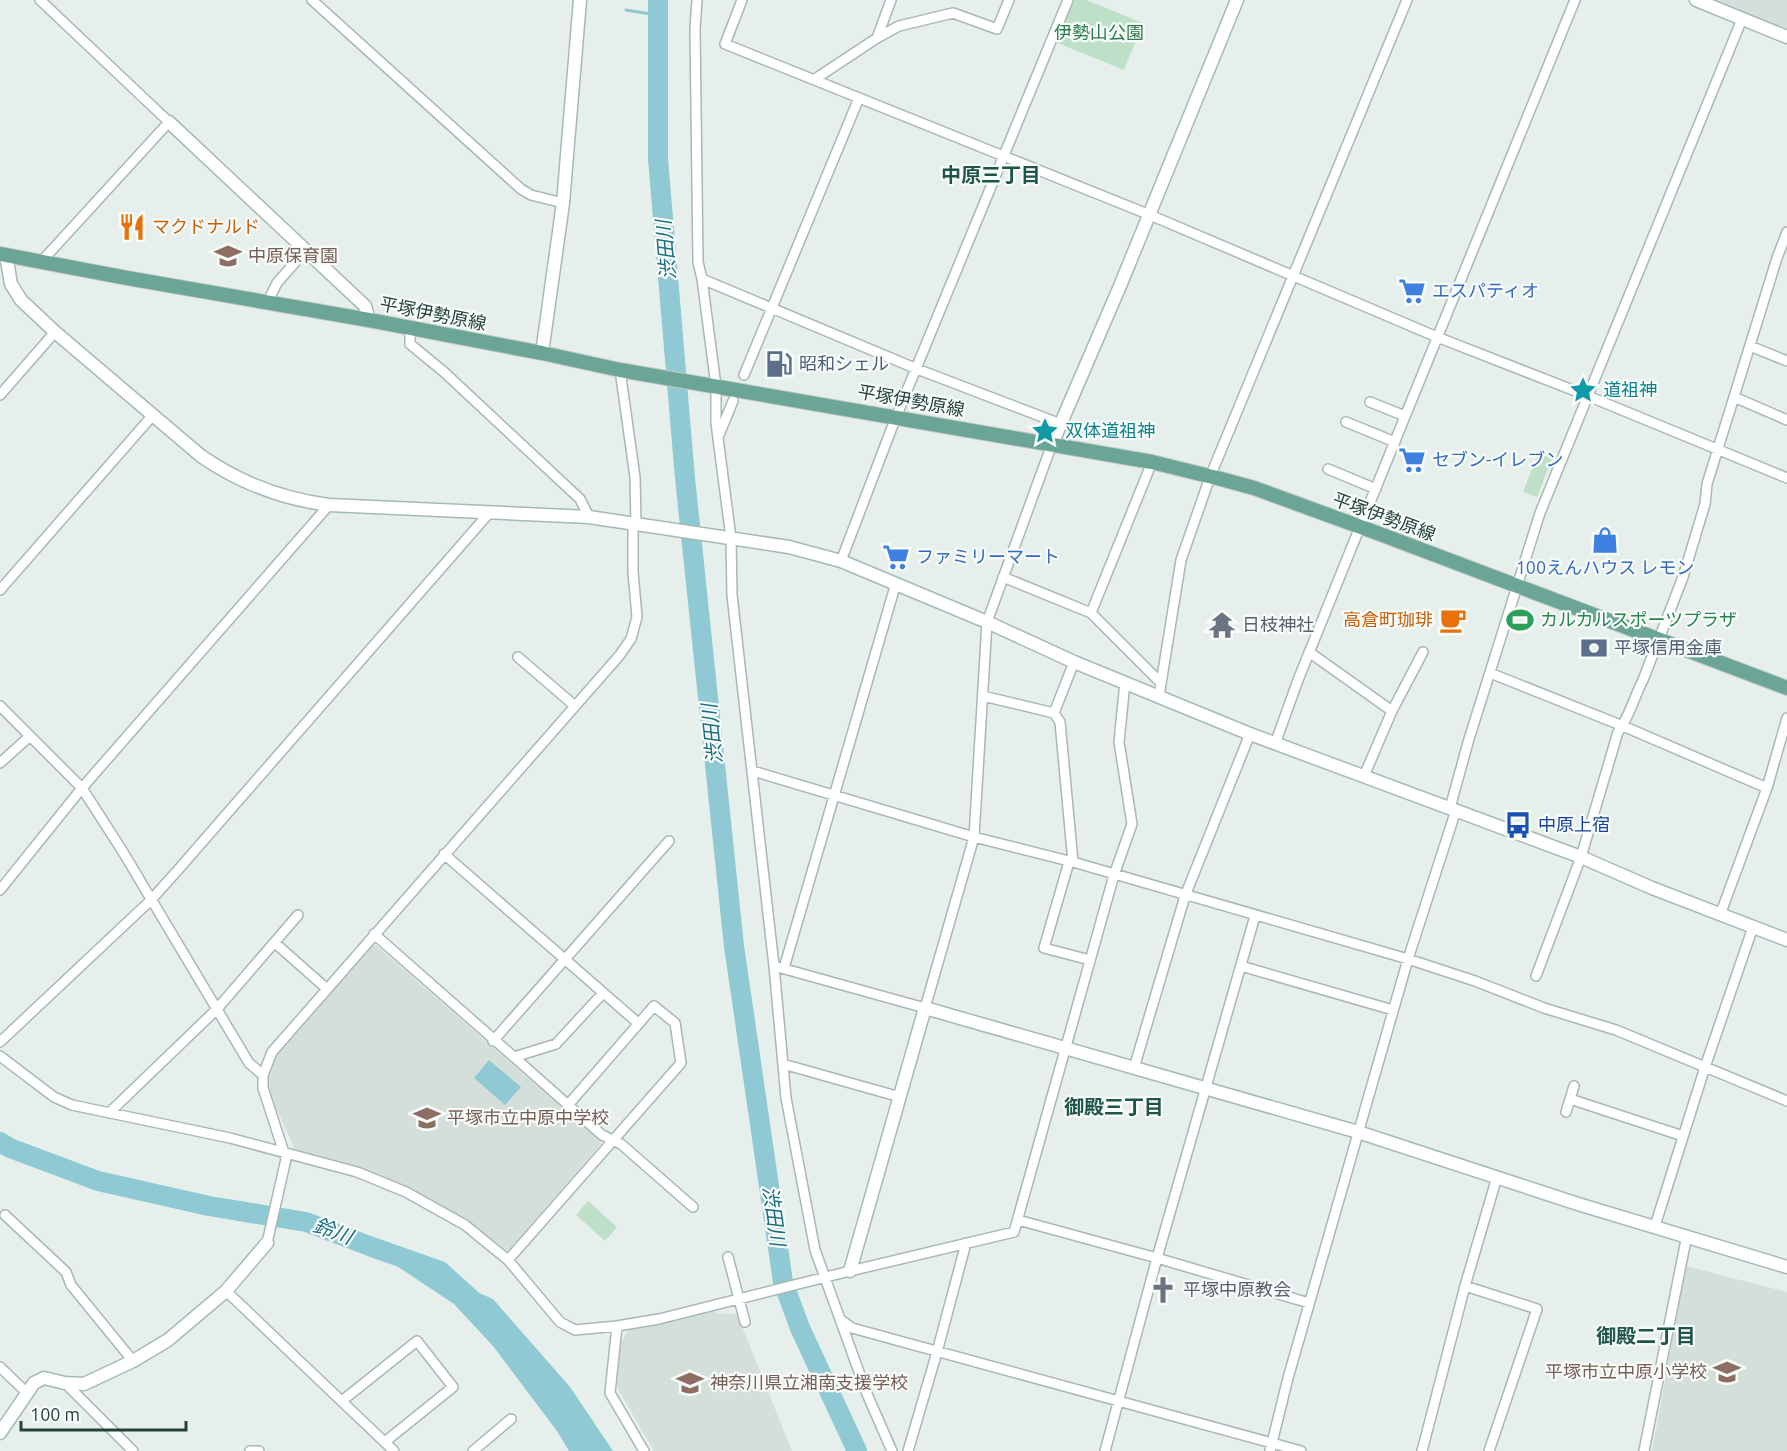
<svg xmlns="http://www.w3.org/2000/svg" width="1787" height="1451" font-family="Ubuntu,'Noto Sans JP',sans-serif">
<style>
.built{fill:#d4dfda}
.green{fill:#bfe0c8}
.water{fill:#8ec9d4}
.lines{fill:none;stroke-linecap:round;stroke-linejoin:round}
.stream{stroke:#8ec9d4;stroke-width:3}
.river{stroke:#8ec9d4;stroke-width:20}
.street-casing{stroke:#a8b8b2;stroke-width:12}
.secondary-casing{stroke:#a4bbb3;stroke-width:15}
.primary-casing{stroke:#c2cac8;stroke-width:16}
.street{stroke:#fff;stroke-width:9}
.secondary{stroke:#fff;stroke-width:12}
.primary{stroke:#6aa596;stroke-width:14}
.labels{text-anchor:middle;stroke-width:4.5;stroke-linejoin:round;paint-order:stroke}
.park-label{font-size:18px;fill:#2d7a4b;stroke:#f7fbf9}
.food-label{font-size:18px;fill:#c56008;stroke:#f7fbf9;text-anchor:start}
.education-label{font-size:18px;fill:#785e54;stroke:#f7fbf9;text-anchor:start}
.shop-label{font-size:18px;fill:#366cbe;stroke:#f7fbf9;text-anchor:start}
.street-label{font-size:18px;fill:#24423a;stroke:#f7fbf9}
.service-label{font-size:18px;fill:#4e5e75;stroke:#f7fbf9;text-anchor:start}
.culture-label{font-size:18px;fill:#0d838f;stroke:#f7fbf9;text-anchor:start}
.leisure-label{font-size:18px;fill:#27864d;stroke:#f7fbf9;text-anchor:start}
.worship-label{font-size:18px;fill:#5b616d;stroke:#f7fbf9;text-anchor:start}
.transit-label{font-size:18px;fill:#164399;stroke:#f7fbf9;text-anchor:start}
.neighbourhood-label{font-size:20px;font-weight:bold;fill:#1f5548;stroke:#f7fbf9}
.water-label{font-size:20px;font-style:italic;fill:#1c6f80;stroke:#f7fbf9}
</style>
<rect width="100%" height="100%" fill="#e6efeb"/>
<path class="built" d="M1714,0H1787V29Z
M372,946H377L601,1142L600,1145L509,1250H501L463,1219L299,1153L295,1150L270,1094L269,1074L276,1055Z
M1686,1266L1787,1292V1451H1652Z
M715,1311V1313L737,1314L792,1451H654L619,1391L615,1379L621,1342L628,1331L635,1328Z"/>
<path class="green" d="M1072,0H1086L1143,23L1124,70L1055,42Z
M1538,453L1552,459L1537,497L1523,492Z
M588,1201L617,1227L605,1241L576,1215Z"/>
<path class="water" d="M489,1060L521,1087L505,1105L474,1078Z
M362,1243L493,1299L570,1387L613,1451H569L557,1431L493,1346L454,1304Z"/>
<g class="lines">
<path class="stream" d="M626,10L657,15"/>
<path class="river" d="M658,0V159L685,478L734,946L783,1282L800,1328L857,1451
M0,1142L10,1148L98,1181L209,1206L306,1222L372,1247L440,1271L472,1300"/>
<defs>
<path id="street" d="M40,0L169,122L41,262
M312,0L521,189L531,195L563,203
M697,0L695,29L698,262L702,279L716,386V423L731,538L732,595L774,966L786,1098L815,1250L867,1394L892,1451
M742,0L725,44L1150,215L1437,337L1588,396L1787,478
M877,38L899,26L953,13L997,29L1009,0
M815,79L877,38L891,0
M702,279L917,369L1061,424
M268,301L277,283L306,250
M410,329V344L444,372L580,499L589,517
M1750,346L1787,361
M620,370L635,477L636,523
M744,375L859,98
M0,395L55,332
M1734,397L1787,420
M1370,402L1405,416
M1346,422L1395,442
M719,435L733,401
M1328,469L1376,489
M841,561L896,417L1068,0
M1003,577L1091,613L1161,683
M0,590L153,415
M1091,613L1152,462
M1309,652L1392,711
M518,657L575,706
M1490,673L1623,726L1767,788
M983,696L1054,713L1060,722L1073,862
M1159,696L1181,560L1210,477L1407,0
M0,706L82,788L123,852L249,1063L263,1075
M1054,713L1074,662
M1275,744L1298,680L1353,544L1575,0
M0,763L30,736
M753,771L974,837L1073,862L1408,959L1475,981L1544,1008L1616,1030L1787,1101
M1364,776L1392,711L1423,652
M1450,808L1469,739L1540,513L1742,19
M444,854L638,1023
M1069,862L1044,948L1090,960
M0,890L82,788L329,505
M1720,915L1767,788L1787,718
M1255,916L1157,1258L1309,1303
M374,934L514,1057L556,1044L603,993
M275,943L327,989
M774,966L925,1008L974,837L987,622L1052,444
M1241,966L1393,1010
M784,968L896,583
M1536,976L1581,857L1618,732C1630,716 1634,697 1643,680L1683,577L1705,504L1707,484L1777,258L1787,232
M493,1041L669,841
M0,1042L151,900L177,871L490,512
M0,1056L54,1097L72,1105L230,1138L357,1172L406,1192L465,1225L508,1260L560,1322L575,1330L617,1326L659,1319L850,1271L1014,1232L1114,875L1132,824L1119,742L1125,682
M514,1057L602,1135L621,1144L693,1207
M783,1064L900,1097
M1134,1068L1185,896L1250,734
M1570,1099L1683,1136
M1566,1112L1574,1086
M109,1113L217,1009L298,915
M5,1215L66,1272L71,1285L133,1361
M1018,1220L1157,1258L1105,1451
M1655,1226L1705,1067L1753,927
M267,1243L286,1159L263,1088V1075L272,1052C388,920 504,788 619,656L631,639L637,617L633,572V523
M728,1257L745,1322
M508,1260L681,1063L675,1023L654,1006L568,1105
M1465,1286L1537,1309L1489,1451
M226,1291L394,1451
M840,1319L852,1328L1301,1451
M617,1326L610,1393L644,1451
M0,1367L27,1393
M65,1383L133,1451
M343,1400L417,1341L453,1387L386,1441
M250,1451H259
M473,1451L511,1419
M908,1451L937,1352L966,1243
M1270,1451L1288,1378L1408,959L1456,810
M1422,1451L1465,1286L1497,1177
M1644,1451L1687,1235"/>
<path id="secondary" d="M1696,0L1787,37
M169,122L365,306L369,320
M6,255L11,284L21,300L55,332L201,456C240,483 282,499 329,505L589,517L789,547L841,561L987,622L1074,662L1250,734L1581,857L1652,888L1787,940
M542,353L563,203L580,0
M1052,444L1120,286L1237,0
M850,1271L925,1008L1358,1132L1578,1204L1787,1267
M0,1433L34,1383L44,1378L65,1383L84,1384L133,1361L168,1340L226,1291L267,1243"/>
<path id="primary" d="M0,254L127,278L369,320L542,353L620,370L1152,462L1221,479L1254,488L1380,534L1787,688"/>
</defs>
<use href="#street" class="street-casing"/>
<use href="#secondary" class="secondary-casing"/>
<use href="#primary" class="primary-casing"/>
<use href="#street" class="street"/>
<use href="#secondary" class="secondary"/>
<use href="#primary" class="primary"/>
</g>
<defs>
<symbol id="restaurant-bare" viewBox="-9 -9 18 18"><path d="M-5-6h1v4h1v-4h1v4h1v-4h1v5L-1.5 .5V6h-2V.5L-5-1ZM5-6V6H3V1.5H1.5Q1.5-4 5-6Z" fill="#e8710a" stroke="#f7fbf9" stroke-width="2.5" paint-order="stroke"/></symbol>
<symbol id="school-bare" viewBox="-9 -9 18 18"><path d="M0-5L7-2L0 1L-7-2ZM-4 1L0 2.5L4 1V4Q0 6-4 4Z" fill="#8d6e63" stroke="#f7fbf9" stroke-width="2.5" paint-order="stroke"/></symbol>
<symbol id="supermarket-bare" viewBox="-9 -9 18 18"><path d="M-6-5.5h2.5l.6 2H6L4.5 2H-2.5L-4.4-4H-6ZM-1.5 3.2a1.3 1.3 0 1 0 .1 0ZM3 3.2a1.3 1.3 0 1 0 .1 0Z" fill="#3f7fe0" stroke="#f7fbf9" stroke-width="2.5" paint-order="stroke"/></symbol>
<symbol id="fuel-bare" viewBox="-9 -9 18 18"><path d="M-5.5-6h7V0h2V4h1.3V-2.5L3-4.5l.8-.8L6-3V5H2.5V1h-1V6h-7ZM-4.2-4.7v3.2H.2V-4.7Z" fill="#5c6f8a" stroke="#f7fbf9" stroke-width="2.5" paint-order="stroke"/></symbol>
<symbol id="sight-bare" viewBox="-9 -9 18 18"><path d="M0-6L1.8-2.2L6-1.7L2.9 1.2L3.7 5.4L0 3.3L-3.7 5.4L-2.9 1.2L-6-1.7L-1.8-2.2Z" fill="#0f9aa8" stroke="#f7fbf9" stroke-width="2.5" paint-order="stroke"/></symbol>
<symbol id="shop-bare" viewBox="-9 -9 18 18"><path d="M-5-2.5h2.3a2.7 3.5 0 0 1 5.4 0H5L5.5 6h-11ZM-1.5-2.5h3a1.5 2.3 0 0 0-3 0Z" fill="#3f7fe0" stroke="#f7fbf9" stroke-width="2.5" paint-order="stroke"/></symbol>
<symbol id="cafe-bare" viewBox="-9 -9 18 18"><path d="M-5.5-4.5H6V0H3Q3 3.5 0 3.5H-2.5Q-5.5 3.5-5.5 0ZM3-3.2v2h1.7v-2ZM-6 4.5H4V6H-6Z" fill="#e8710a" stroke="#f7fbf9" stroke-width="2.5" paint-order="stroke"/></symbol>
<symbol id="stadium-bare" viewBox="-9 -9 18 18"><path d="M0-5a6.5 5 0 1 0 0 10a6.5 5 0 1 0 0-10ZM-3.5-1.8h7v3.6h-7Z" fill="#2e9e5b" stroke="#f7fbf9" stroke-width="2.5" paint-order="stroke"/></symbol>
<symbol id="temple-bare" viewBox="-9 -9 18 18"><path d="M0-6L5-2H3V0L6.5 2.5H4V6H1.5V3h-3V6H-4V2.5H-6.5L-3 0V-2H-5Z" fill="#6b7280" stroke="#f7fbf9" stroke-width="2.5" paint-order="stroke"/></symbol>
<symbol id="bank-bare" viewBox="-9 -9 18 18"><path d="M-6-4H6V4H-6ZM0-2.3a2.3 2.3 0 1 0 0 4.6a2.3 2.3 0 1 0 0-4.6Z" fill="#5c6f8a" stroke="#f7fbf9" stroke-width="2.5" paint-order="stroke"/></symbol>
<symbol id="bus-bare" viewBox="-9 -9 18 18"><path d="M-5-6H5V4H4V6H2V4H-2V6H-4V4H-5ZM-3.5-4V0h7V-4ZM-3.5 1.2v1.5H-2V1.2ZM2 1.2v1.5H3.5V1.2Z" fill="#1a4fb4" stroke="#f7fbf9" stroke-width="2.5" paint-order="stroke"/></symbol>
<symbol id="church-bare" viewBox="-9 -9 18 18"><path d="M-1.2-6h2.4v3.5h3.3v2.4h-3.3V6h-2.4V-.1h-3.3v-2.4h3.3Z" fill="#6b7280" stroke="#f7fbf9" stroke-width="2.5" paint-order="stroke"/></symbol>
</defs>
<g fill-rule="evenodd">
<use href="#restaurant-bare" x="113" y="208" width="38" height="38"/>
<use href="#school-bare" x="209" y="237" width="38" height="38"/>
<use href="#supermarket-bare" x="1393" y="272" width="38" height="38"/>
<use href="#fuel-bare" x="760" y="345" width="38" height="38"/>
<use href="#sight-bare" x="1564" y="371" width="38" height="38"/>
<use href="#sight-bare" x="1026" y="412" width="38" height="38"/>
<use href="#supermarket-bare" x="1393" y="441" width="38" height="38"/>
<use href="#shop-bare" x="1586" y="521" width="38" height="38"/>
<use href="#supermarket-bare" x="877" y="538" width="38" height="38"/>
<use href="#cafe-bare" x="1434" y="601" width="38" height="38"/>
<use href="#stadium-bare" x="1501" y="601" width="38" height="38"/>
<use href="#temple-bare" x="1203" y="606" width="38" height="38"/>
<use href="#bank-bare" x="1575" y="629" width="38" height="38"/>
<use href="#bus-bare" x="1499" y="806" width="38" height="38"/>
<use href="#school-bare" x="408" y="1099" width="38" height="38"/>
<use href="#church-bare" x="1144" y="1271" width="38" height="38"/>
<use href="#school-bare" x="1708" y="1353" width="38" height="38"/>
<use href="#school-bare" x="671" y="1364" width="38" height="38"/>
</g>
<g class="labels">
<g class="park-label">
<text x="1099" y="39">伊勢山公園</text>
</g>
<g class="food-label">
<text x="152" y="233">マクドナルド</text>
<text x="1433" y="626" text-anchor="end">高倉町珈琲</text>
</g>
<g class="education-label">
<text x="248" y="262">中原保育園</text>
<text x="447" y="1124">平塚市立中原中学校</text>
<text x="1707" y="1378" text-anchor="end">平塚市立中原小学校</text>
<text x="710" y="1389">神奈川県立湘南支援学校</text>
</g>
<g class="shop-label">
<text x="1432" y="297">エスパティオ</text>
<text x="1432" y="466">セブン-イレブン</text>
<text x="916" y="563">ファミリーマート</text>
<text x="1605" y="574" text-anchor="middle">100えんハウス レモン</text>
</g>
<g class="street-label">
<text transform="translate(433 314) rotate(11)" y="6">平塚伊勢原線</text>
<text transform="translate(911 401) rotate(10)" y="6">平塚伊勢原線</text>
<text transform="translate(1384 517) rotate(20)" y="6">平塚伊勢原線</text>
</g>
<g class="service-label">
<text x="799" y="370">昭和シェル</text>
<text x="1614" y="654">平塚信用金庫</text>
</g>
<g class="culture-label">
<text x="1603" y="396">道祖神</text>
<text x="1065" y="437">双体道祖神</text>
</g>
<g class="leisure-label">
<text x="1540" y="626">カルカルスポーツプラザ</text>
</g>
<g class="worship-label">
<text x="1242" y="631">日枝神社</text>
<text x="1183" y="1296">平塚中原教会</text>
</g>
<g class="transit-label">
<text x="1538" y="831">中原上宿</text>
</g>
<g class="neighbourhood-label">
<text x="991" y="182">中原三丁目</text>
<text x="1114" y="1114">御殿三丁目</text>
<text x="1646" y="1343">御殿二丁目</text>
</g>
<g class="water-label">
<text transform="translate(666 250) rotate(-95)" y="7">渋田川</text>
<text transform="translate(712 734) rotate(-96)" y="7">渋田川</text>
<text transform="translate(774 1216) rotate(82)" y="7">渋田川</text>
<text transform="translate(333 1231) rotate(20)" y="7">鈴川</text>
</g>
</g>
<path d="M21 1421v9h165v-9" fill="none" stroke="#24423a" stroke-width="3"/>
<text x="30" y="1421" font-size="18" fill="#24423a" stroke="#f7fbf9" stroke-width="4.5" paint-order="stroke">100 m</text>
</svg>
